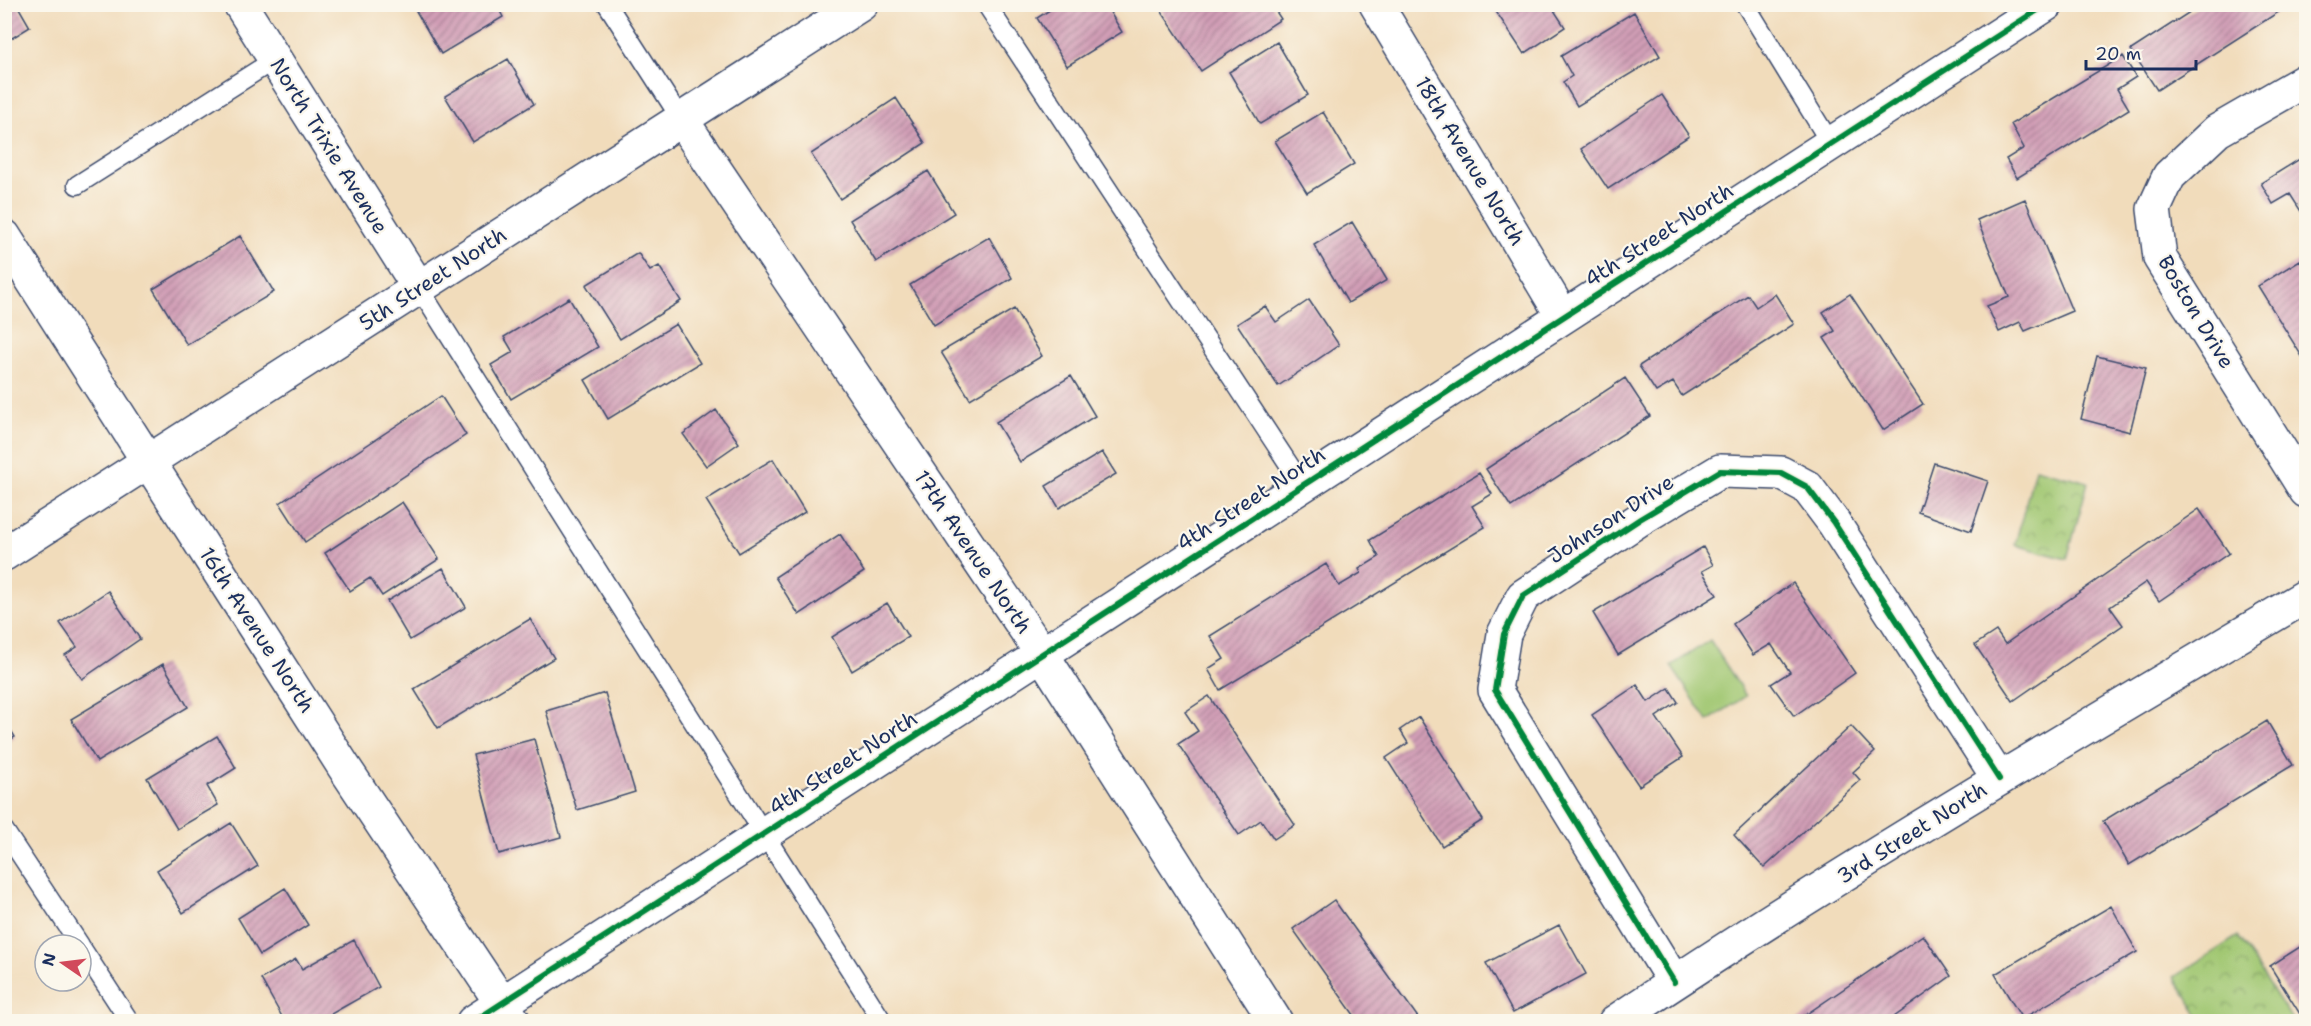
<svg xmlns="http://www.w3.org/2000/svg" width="2311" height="1026" font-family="'Shantell Sans',sans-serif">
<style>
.park{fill:url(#park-crowns);stroke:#5e7c68;stroke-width:1.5}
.pitch{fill:#a2c873;stroke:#5e7c68;stroke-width:1.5}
.building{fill:url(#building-hatch)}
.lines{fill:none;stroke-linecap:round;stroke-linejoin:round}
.lane-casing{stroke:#3b496c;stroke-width:21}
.street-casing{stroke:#3b496c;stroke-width:36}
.secondary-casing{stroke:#3b496c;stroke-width:36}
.lane{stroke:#fff;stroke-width:18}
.street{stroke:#fff;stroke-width:33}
.secondary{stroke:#fff;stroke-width:33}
.cycleway-casing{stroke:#fbf7ec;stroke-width:10}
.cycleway{stroke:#00873e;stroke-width:6}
.labels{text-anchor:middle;stroke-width:4.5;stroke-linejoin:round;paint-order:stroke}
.street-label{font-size:21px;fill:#1b2f5e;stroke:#fbf7ec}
</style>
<defs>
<pattern id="park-crowns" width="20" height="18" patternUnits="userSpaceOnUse" patternTransform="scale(1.5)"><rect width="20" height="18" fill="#a2c873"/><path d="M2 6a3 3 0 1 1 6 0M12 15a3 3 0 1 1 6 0" fill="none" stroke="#83a362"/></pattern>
<pattern id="building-hatch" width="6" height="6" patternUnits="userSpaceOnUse" patternTransform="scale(1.5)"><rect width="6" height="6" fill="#d19eb6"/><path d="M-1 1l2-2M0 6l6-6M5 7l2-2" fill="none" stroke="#a98197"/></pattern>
</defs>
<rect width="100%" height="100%" fill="#fbf7ec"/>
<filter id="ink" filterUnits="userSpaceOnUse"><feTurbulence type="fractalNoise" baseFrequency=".0167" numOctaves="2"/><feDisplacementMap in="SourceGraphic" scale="12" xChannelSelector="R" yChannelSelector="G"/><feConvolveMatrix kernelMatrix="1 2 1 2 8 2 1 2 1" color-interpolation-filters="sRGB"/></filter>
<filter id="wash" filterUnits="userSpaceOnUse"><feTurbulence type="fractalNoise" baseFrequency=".008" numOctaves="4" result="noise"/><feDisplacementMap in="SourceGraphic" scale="24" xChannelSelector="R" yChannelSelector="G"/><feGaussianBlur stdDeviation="1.35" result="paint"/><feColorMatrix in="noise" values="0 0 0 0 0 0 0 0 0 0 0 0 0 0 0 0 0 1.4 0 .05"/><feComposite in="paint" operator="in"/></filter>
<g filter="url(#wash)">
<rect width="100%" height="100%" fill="#f1dcbb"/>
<path class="park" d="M2035,468L2088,482L2067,559L2015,545Z
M2238,936L2293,1021H2202L2174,977Z"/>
<path class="pitch" d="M1710,640L1746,696L1708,721L1671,666Z"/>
<g id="blocks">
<path class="building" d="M4,4H25L19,8L30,27L4,43Z
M427,4H496L503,17L441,54L416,11Z
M1059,4H1105L1122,32L1067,66L1037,18Z
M1167,4H1271L1281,19L1201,71L1160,9Z
M1491,4H1550L1565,27L1524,54Z
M2202,4H2291L2157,90L2131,50Z
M1634,12L1660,56L1577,106L1563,82L1572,76L1561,56Z
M1277,42L1308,95L1260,124L1229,72Z
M2123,56L2136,77L2117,89L2129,109L2017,178L2006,159L2024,148L2011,124Z
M508,59L534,104L473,142L445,96Z
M1662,95L1689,136L1608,189L1581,149Z
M896,98L925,143L840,199L811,154Z
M1323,112L1354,164L1307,193L1275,141Z
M2306,155V210L2302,213L2290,194L2273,204L2261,183Z
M928,171L954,213L876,262L850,220Z
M2025,199L2072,311L2025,331L2020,322L1999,332L1987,306L2009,297L1977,220Z
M1352,222L1387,280L1348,303L1314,245Z
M240,236L274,292L187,345L153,289Z
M989,237L1012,278L934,325L910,285Z
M638,253L650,271L659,266L681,301L620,339L586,285Z
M2300,260L2306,271V363L2258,286Z
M1775,294L1794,324L1682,396L1673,382L1656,392L1639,366L1748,295L1756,307Z
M1850,294L1923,404L1883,430L1824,338L1835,331L1823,312Z
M569,298L598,347L511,399L491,365L513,352L504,337Z
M1309,300L1339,345L1278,386L1237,324L1265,306L1276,322Z
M1014,309L1042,356L970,399L941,352Z
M676,324L700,363L608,419L585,380Z
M2097,356L2146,368L2130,432L2081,419Z
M1071,376L1095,416L1020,462L996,422Z
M1625,378L1650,416L1511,507L1486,469Z
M441,396L466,435L305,542L280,503Z
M716,410L739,443L706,466L683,434Z
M1102,452L1116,474L1059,508L1046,486Z
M773,459L805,512L739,553L706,500Z
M1934,463L1988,481L1971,531L1918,512Z
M1479,473L1492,494L1472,506L1485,527L1220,690L1208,669L1224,659L1210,636L1326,564L1339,586L1361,573L1359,569L1379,557L1370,540Z
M402,502L439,559L382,596L370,578L350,591L325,553Z
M2199,509L2229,553L2159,601L2146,582L2110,607L2123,625L2013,701L1975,645L1996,631L2005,644Z
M840,534L864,572L799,615L775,577Z
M1703,547L1713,565L1702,571L1717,595L1618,655L1593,613Z
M443,568L466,607L410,640L387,601Z
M1793,583L1855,673L1794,716L1771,684L1790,672L1771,644L1753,655L1733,624Z
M108,591L140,639L82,679L65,655L77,647L60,623Z
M887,603L908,637L852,671L832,637Z
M530,619L554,658L438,728L414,689Z
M163,664L188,707L97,762L71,719Z
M1637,685L1648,702L1669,688L1678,702L1656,717L1683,757L1639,786L1592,715Z
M605,693L635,792L577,810L546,711Z
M1209,696L1295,825L1274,839L1261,820L1239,835L1178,744L1198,731L1185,712Z
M1419,717L1483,820L1442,846L1386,758L1408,743L1400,730Z
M4,719L15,737L4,743Z
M2267,721L2293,765L2129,865L2103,821Z
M1851,726L1875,752L1853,772L1860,780L1764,868L1734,835Z
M217,736L236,768L207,786L218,805L177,829L147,778Z
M534,739L561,837L499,854L473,755Z
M231,823L258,866L183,913L157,870Z
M285,888L308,925L260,955L238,918Z
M1334,900L1419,1019L1416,1022H1359L1293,929Z
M2111,906L2137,952L2022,1019L1995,974Z
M1559,925L1586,974L1513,1013L1486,963Z
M1923,935L1951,976L1887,1022H1795Z
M354,940L379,987L317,1022H285L261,979L296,959L302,969Z
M2306,943V1022H2305L2270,966Z"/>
</g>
</g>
<g filter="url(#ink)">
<use href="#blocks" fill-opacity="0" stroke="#3b496c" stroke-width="1.5"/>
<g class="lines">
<defs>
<path id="lane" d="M607,4L681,119
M986,4L1303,486
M1745,4L1831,144
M77,185L274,60
M419,288L883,1022
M4,830L80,945
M81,947L130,1022"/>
<path id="street" d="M240,4L419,288
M1376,4L1563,317
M2306,80L2217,131L2169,176L2154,209L2160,258L2306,491
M681,119L1042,654L1276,1022
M4,554L861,4
M1674,982L1495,690L1504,634L1523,596L1640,519L1720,471L1781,473L1807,487L1834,523L1999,779
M473,1022L2047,4"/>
<path id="secondary" d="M4,236L344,767L514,1022
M1615,1022C1840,871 2074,734 2306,596"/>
</defs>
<use href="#lane" class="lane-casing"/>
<use href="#street" class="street-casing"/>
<use href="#secondary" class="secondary-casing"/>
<use href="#lane" class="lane"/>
<use href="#street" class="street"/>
<use href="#secondary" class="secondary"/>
<defs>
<path id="cycleway" d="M1674,982L1495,690L1504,634L1523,596L1640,519L1720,471L1781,473L1807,487L1834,523L1999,779
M473,1022L2047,4"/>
</defs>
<use href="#cycleway" class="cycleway-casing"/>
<use href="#cycleway" class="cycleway"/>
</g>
</g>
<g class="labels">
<g class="street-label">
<text transform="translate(329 146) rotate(58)" y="7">North Trixie Avenue</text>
<text transform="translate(1470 161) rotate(59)" y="7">18th Avenue North</text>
<text transform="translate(1659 235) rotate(-33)" y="7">4th Street North</text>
<text transform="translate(433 279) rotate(-33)" y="7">5th Street North</text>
<text transform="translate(2196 312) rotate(59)" y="7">Boston Drive</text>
<text transform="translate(1251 499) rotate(-33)" y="7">4th Street North</text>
<text transform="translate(1611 519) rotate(-33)" y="7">Johnson Drive</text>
<text transform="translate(973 552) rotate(56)" y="7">17th Avenue North</text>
<text transform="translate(257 630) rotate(57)" y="7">16th Avenue North</text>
<text transform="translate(843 763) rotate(-33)" y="7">4th Street North</text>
<text transform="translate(1912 833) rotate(-32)" y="7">3rd Street North</text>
</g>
</g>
<rect width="2311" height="1026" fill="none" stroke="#fbf7ec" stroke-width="24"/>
<g transform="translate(63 963) rotate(284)"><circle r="28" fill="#fbf7ec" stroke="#a1a7b3" stroke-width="1.5"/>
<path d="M0-4.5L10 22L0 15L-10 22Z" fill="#d1495b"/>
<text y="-9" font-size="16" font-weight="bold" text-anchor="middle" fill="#1b2f5e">N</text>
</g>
<path d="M2086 60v9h110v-9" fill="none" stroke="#1b2f5e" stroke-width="3"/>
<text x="2095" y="60" font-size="18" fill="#1b2f5e" stroke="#fbf7ec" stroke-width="4.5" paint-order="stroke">20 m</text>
</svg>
